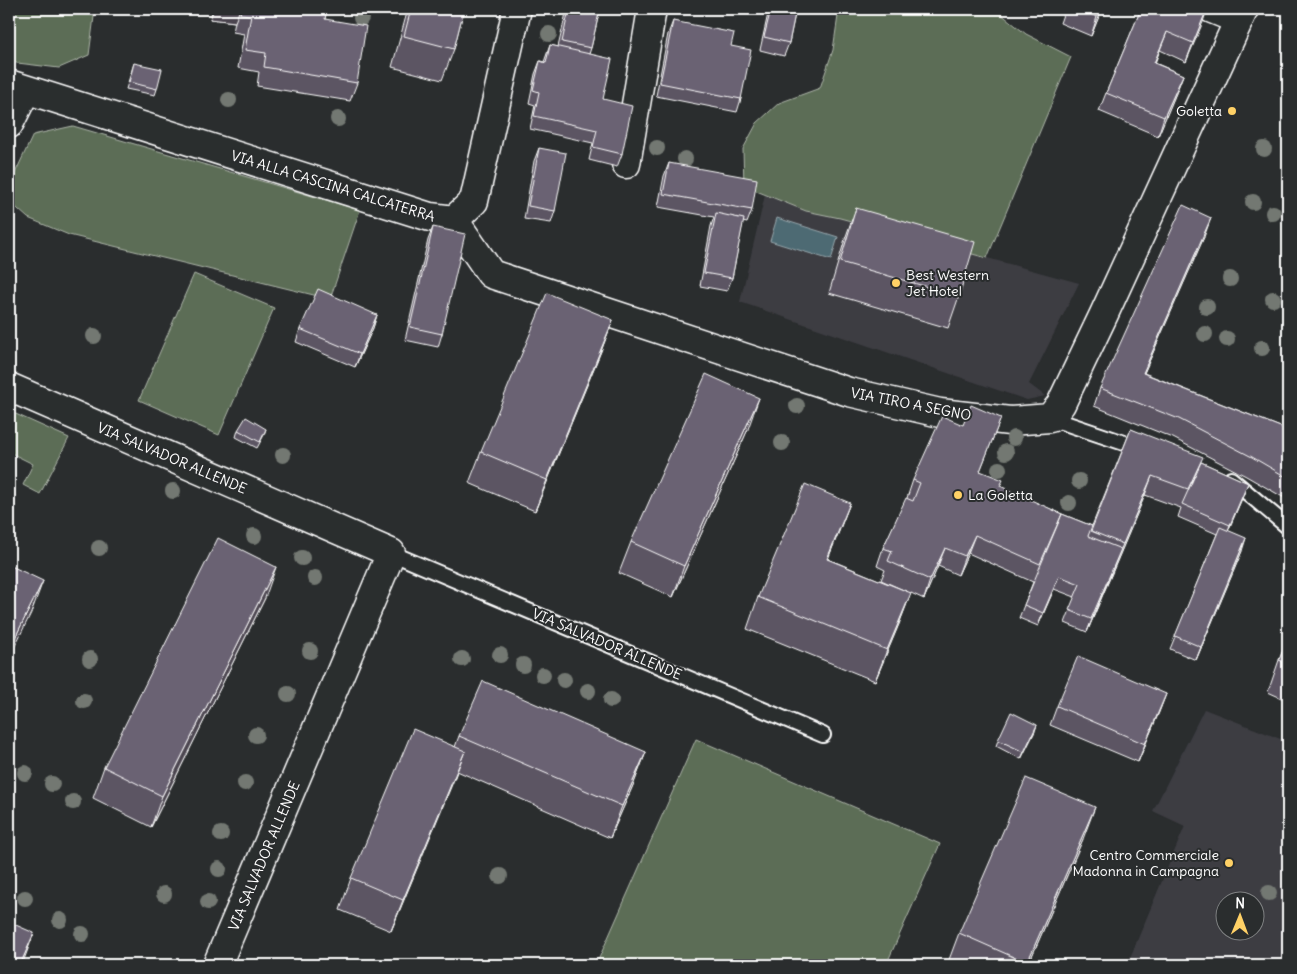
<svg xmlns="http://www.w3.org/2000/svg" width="1297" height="974" font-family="Delius,sans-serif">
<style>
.built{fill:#3e3d43;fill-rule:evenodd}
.green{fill:#5c6d56;stroke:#aeb6aa}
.water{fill:#4e6a73;stroke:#95a6ab}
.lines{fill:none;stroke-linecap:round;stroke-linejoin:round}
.lane-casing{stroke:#fff;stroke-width:18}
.street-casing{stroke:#fff;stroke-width:31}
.lane{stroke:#2a2d2e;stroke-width:14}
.street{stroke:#2a2d2e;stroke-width:28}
.tree{fill:#737872}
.wall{fill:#5c5463;stroke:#fff}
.shaded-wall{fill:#4b4550;stroke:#fff}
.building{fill:#6b6273;stroke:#fff}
.poi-dot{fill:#ffd166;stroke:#2a2d2e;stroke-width:2}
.labels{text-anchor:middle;stroke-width:4;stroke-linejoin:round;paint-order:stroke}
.poi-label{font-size:14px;fill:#fff;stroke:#2a2d2e;text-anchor:end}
.street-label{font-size:14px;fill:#fff;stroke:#2a2d2e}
</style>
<rect width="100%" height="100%" fill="#2a2d2e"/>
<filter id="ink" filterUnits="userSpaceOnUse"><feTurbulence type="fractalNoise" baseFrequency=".02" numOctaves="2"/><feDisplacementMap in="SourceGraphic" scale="10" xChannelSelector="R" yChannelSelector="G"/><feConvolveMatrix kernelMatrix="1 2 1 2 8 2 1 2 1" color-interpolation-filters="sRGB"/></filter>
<g filter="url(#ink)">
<path class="built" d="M765,195L806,211L840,218L1079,283L1029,384L1045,396L1027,400L740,302Z
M1204,709L1288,742V965H1127L1185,826L1153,811ZM1224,902H1254V932H1224Z"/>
<path class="green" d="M9,9H95L89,55L59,68L9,62Z
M839,9H995L1026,34L1071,57L987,258L840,218L806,211L744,186L743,149L757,123L779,103L820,88L833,50Z
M73,126L360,210L330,299L69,235L28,218L9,201V186L33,135Z
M194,274L274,308L219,435L139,400Z
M9,411L69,438L40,494L23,485L33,464L9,452Z
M696,739L940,844L886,965H596Z"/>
<path class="water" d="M777,218L838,237L831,260L770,241Z"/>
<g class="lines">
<defs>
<path id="lane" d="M1050,418L1142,449
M1231,479L1288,527
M391,553L823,735"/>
<path id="street" d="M1212,9L1239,20
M9,84L430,217L454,220L474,201L517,9
M9,124L26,90
M626,164L652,9
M454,220L491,274L849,392L940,413L1010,421L1050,418L1061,404L1104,314L1244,9
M9,387L391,553L217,965"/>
</defs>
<use href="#lane" class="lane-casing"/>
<use href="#street" class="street-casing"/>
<use href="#lane" class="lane"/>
<use href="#street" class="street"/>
</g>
<g class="tree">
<circle cx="361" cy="18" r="8"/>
<circle cx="549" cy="34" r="8"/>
<circle cx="229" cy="100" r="8"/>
<circle cx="338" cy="119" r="8"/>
<circle cx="657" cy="148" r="8"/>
<circle cx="1264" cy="149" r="8"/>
<circle cx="685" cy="159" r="8"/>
<circle cx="1253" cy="202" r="8"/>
<circle cx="1273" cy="213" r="8"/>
<circle cx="1230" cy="279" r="8"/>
<circle cx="1273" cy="299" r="8"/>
<circle cx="1207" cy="307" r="8"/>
<circle cx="1205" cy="334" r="8"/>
<circle cx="94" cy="336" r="8"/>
<circle cx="1227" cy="339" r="8"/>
<circle cx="1262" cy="348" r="8"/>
<circle cx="797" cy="406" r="8"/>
<circle cx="1014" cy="438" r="8"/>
<circle cx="782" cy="443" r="8"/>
<circle cx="1006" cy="452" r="8"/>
<circle cx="283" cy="455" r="8"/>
<circle cx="999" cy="469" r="8"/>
<circle cx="1079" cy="481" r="8"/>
<circle cx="173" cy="491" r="8"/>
<circle cx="1069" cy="503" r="8"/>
<circle cx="254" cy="536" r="8"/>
<circle cx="99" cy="548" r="8"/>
<circle cx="302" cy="558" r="8"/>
<circle cx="315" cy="578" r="8"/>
<circle cx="310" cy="651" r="8"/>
<circle cx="500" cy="655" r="8"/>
<circle cx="90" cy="659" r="8"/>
<circle cx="462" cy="659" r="8"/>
<circle cx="523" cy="665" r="8"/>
<circle cx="543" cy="675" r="8"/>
<circle cx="564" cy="680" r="8"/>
<circle cx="588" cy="691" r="8"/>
<circle cx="288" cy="694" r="8"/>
<circle cx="611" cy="700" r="8"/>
<circle cx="84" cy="701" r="8"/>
<circle cx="256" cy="735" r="8"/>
<circle cx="25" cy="773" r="8"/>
<circle cx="245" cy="783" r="8"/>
<circle cx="52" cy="784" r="8"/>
<circle cx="73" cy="802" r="8"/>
<circle cx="221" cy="834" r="8"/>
<circle cx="219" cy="869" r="8"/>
<circle cx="500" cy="876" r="8"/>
<circle cx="1269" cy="893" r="8"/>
<circle cx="164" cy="894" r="8"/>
<circle cx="25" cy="898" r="8"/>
<circle cx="208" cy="902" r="8"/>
<circle cx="60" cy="920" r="8"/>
<circle cx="82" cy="934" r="8"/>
</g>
<path class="wall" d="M213,9H327L325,19L357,83L350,101L257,86L259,72L238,68L244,34L233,32L235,22L210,19Z
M408,9H464L454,49L442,80L392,67Z
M567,9H600L591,48L589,54L603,99L622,154L617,167L589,160L593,143L530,129L535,105L529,103L535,74L540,61L544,62L550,45L558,47Z
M769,9H796L789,43L784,56L760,50Z
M1065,9H1102L1091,36L1060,23Z
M1141,9H1207L1186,62L1160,50L1155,63L1183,75L1176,93L1158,136L1099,111L1106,93Z
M673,21L731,46L741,99L737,112L656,96L668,34Z
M134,63L157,89L155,95L126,89Z
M539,148L555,211L551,223L524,219L534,161Z
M669,163L752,210L747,223L743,222L732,278L727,291L700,286L711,226L714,217L658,207L664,176Z
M856,208L959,296L948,328L829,293L845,239Z
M433,227L442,334L438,347L405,340L428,240Z
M1204,237L1144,373L1288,430V500L1246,476L1173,438L1094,406L1100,388Z
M377,315L373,328L355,367L296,342L300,329Z
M613,320L601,351L535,511L469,483L481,452Z
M1001,418L980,471L1000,487L1062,514L1092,526L1131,429L1201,462L1248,483L1243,496L1228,531L1242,551L1196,660L1170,649L1217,534L1178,517L1181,508L1145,495L1087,632L1065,623L1075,597L1054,589L1038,626L1019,618L1033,582L968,553L958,575L938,566L924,599L911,593L899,624L875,681L747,629L758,597L850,503L828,559L908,592L881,580L885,570L877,566L883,548L907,498L913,480L963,425Z
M266,429L264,435L257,448L236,437L238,430Z
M748,429L673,597L619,573L631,542Z
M265,598L151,827L93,798L104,767Z
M1288,638V701L1268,692L1279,660Z
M1166,694L1159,712L1138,762L1050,725L1057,706Z
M1035,731L1021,759L996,746L998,740Z
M459,736L646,752L634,783L610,838L457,771L391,931L340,910L351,878L455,747Z
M1083,839L1028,965H947L959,933Z"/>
<path class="shaded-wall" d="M214,9H240L235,22L210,19Z
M1101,9H1102L1091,36L1097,17Z
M1207,9L1203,22L1186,62L1193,43Z
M1167,32L1160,50L1147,81L1154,63Z
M1183,75L1176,93L1158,136L1164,117Z
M1211,218L1204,237L1136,391L1143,373Z
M377,315L373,328L355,367L360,354Z
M613,320L601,351L535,511L547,480Z
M759,398L748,429L673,597L684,566Z
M1152,476L1145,495L1087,632L1123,544Z
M1248,483L1243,496L1225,538L1230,525Z
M850,503L838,534L815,590L827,559Z
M975,535L968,553L958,575L965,556Z
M1246,538L1242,551L1196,660L1201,647Z
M945,548L938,566L924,599L930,580Z
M276,567L265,598L151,827L162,796Z
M1059,576L1054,589L1038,626L1043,613Z
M43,581L31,613L9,658V650Z
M911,593L899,624L875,681L887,650Z
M1166,694L1159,712L1138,762L1145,744Z
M1037,725L1035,731L1021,759L1024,752Z
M465,751L453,782L391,931L403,900Z
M646,752L634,783L610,838L622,806Z
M1095,807L1083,839L1028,965H1026Z
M34,933L22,965H20Z"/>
<path class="building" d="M241,9H327L325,19L366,26L357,83L264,67L266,53L245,50L251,15L240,14Z
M411,9H464L454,49L404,36Z
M569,9H600L591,48L562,42Z
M771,9H796L789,43L764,37Z
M1078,9H1101L1097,17Z
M1141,9H1207L1193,43L1167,32L1154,63L1183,75L1164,117L1106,93Z
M673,21L734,33L731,46L751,50L741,99L660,83Z
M550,45L612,59L603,99L632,106L622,154L593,147L597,130L534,116L539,92L533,90L540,61L546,63Z
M134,63L162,69L157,89L129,82Z
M539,148L566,153L555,211L528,206Z
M669,163L757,179L752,210L663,194Z
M1183,205L1211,218L1143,373L1288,430V478L1252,457L1179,419L1100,388Z
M856,208L975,242L959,296L840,262Z
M716,213L744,219L732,278L704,273Z
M433,227L465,234L442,334L410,327Z
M318,289L377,315L360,354L300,329Z
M547,293L613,320L547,480L481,452Z
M706,374L759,398L684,566L631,542Z
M971,405L1001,418L980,471L1003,480L1000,486L1062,514L1040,564L975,535L965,556L945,548L930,580L888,561L892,551L883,548L906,498L913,501L920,483L913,480L942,416L963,425Z
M246,417L266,429L260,442L238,430Z
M1131,429L1203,457L1188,489L1152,476L1123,544L1091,531Z
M1201,462L1248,483L1230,525L1182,504Z
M805,484L850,503L827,559L911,593L887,650L758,597Z
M1062,514L1092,526L1088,536L1121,549L1091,619L1069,610L1080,584L1059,576L1043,613L1024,605Z
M1220,527L1246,538L1201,647L1175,636Z
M218,538L276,567L162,796L104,767Z
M9,565L43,581L9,650Z
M1288,638V664L1279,660Z
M1078,656L1166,694L1145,744L1057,706Z
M483,681L646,752L622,806L459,736Z
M1011,712L1037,725L1024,752L998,740Z
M413,729L465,751L403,900L351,878Z
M1026,778L1095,807L1027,963L959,933Z
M9,922L34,933L20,965H9Z"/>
</g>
<g class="poi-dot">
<circle cx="1232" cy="111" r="5"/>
<circle cx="896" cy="283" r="5"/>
<circle cx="958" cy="495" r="5"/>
<circle cx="1229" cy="863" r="5"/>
</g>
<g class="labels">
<g class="poi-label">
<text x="1222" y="116">Goletta</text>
<text x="906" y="280" text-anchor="start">Best Western<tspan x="906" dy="16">Jet Hotel</tspan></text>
<text x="968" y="500" text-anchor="start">La Goletta</text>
<text x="1219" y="860">Centro Commerciale<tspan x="1219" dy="16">Madonna in Campagna</tspan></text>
</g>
<g class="street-label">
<text transform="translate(333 186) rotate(17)" y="5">VIA ALLA CASCINA CALCATERRA</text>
<text transform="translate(911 404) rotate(11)" y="5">VIA TIRO A SEGNO</text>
<text transform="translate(172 458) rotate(23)" y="5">VIA SALVADOR ALLENDE</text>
<text transform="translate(607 644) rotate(23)" y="5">VIA SALVADOR ALLENDE</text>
<text transform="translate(264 856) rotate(-67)" y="5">VIA SALVADOR ALLENDE</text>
</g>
</g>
<rect width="1297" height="974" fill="none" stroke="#2a2d2e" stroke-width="30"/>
<rect x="15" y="15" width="1267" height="944" fill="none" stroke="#fff" stroke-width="2" filter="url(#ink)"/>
<g transform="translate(1240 916) rotate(1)"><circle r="24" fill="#2a2d2e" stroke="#7f8182"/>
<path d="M0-4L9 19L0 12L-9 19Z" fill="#ffd166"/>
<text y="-8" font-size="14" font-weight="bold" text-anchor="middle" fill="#ffffff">N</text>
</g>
</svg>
